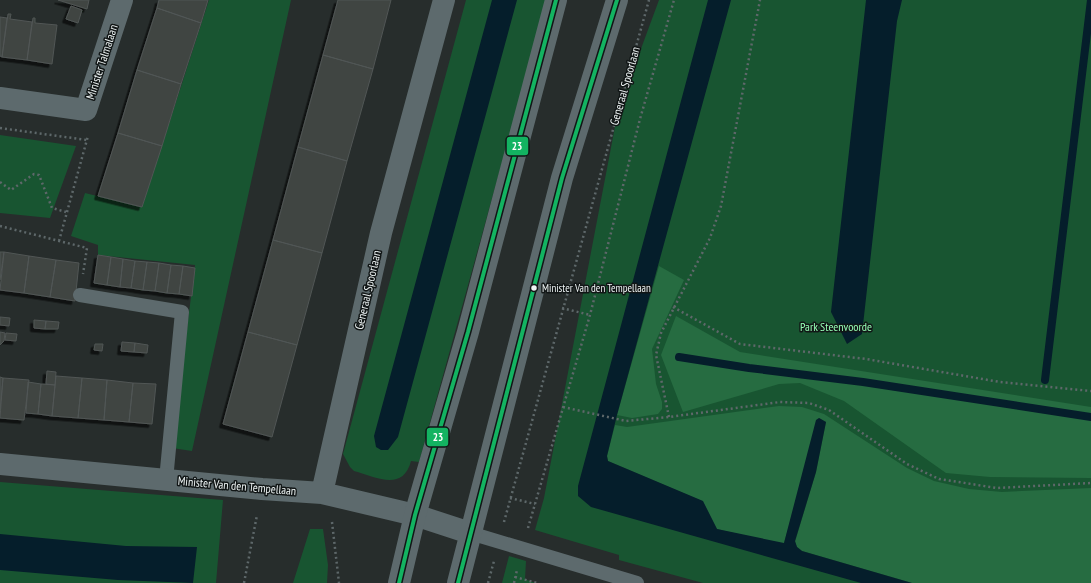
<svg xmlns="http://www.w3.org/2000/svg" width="1091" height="583" font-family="'PT Sans Narrow',sans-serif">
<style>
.green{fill:#185531}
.forest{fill:#266c41}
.water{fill:#051e2b}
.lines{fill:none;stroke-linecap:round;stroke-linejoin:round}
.stream{stroke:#051e2b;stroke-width:8}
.building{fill:#3f4442;stroke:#515655;filter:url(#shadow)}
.path{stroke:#5e686a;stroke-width:2.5;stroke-dasharray:2 3;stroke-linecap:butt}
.service{stroke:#5d6a6d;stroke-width:14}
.minor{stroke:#5d6a6d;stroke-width:22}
.tertiary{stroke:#5d6a6d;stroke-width:22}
.bus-1-casing{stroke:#111616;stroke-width:7}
.bus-1{stroke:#13b361;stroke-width:4}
.bus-dot{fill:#eef4f4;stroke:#111616;stroke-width:1.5}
.labels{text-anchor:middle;stroke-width:3;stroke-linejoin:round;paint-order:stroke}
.bus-label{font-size:11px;fill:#eef4f4;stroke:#111616;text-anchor:start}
.street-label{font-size:12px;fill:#eef4f4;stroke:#111616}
.park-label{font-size:12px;fill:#96ffb6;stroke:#111616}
.line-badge{stroke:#111616;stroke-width:1.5}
.badge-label{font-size:11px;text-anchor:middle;font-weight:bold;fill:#fff}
</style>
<defs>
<filter id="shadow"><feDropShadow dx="-3.5" dy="3.5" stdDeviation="0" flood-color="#0009"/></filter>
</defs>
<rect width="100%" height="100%" fill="#272d2c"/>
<path class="green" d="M209,0H291L192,451L172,448L195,265L98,255V245L71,236L85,193L142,207Z
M466,0H547L419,462L411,461C403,492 376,477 354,471L350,467L343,454Z
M659,0H1091V583H703L619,560V555L535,530L544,498L618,111Z
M0,135L76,146L50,218L0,213Z
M0,482L223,500L216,583H0Z
M310,529H323L328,565L327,583H293Z
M509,556L526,561L525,579L535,583H502Z"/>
<path class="forest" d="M659,266L684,280L652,349L656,384L662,402V409L658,414L632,418L617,415Z
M676,316L740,352L1091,407V478L990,477L946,473L844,401L800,383L779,384L683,412L661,355Z
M779,406L802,407L824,414L907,468L934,481L969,489L1002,492L1091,488V583H912L802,551L797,547L795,542L816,472L826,422L819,418L784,543L780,544L717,529L702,501L608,461L607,456L615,425L627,427Z"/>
<path class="water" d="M492,0H517L398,437L388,450H381L376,447L374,436Z
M708,0H731L617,415L607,456L608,461L703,501L717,529L784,543L816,420L819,418L826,422L816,472L795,541L797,547L802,551L912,583H861L591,507L578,496V486Z
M866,0H902L897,21L862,334L847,344L831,312Z
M0,534L126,546L197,547L193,583L118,580L0,570Z"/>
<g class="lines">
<path class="stream" d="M679,357L749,368L863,382L1091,417
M1045,380L1091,0"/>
</g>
<path class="building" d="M58,0H89L87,9Z
M159,0H208L201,23L157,8Z
M338,0H391L373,69L323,55Z
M71,6L82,10L78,23L66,19Z
M157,8L201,23L181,84L137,70Z
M8,14H11L10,19L32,22L27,60L2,57Z
M0,17L7,18L2,57L0,56Z
M33,18H35V23L57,25L52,64L27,60Z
M323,55L373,69L347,161L298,147Z
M137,70L181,84L162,146L118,133Z
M118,133L162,146L142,207L98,196Z
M298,147L347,161L322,253L273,240Z
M273,240L322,253L297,345L248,332Z
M0,252H4L0,280Z
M4,252L29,256L24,293L0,290Z
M98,255L111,257L107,285L94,283Z
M29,256L56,260L50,297L24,293Z
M111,257L123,259L120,287L107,285Z
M123,259L135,261L131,288L120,287Z
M56,260L79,263L75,301L50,297Z
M135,261L147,262L143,290L131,288Z
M147,262L159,263L155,291L143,290Z
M159,263L171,265L167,293L155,291Z
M171,265L183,266L179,294L167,293Z
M183,266L195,268L192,296L179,294Z
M0,317L10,318L9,326L0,325Z
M34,320L46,321L45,329L34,328Z
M46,321L59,322L58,329H45Z
M0,332L5,333L4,341L0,345Z
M248,332L297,345L272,437L223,424Z
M6,333L17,334L16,341L5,340Z
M122,342L135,343L134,352L121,351Z
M135,343L148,345L147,353L134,352Z
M95,344H103L102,351L94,350Z
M47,371L56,372L55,385L46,384Z
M56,376L82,378L78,418L52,416Z
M0,377L3,378L0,410Z
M3,378L29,380L24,420L0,418Z
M82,378L107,380L104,420L78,418Z
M107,380L133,383L129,422L104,420Z
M28,382L41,384L38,414L26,413Z
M133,383L156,384L152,424L129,422Z
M41,384L55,385L52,416L38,414Z"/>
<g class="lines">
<path class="path" d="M0,128L87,140
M0,182L11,190L34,174L39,175L52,208L66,212
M0,226L87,248L83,274
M59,241L88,136
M673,307L740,344L866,359L1000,382L1091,391
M562,308L590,315
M563,407L626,421L669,417L780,402L809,403L829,410L907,464L939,479L997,488L1091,483
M669,417L656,355L661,333L710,238L721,206L760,0
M510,498L535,504
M332,522L339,583
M504,522L649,0
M528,528L590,315L640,119L674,0
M515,577L537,583
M244,583L257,515
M488,583L494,561
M514,583L517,570"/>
<path class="service" d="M80,295L182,312L166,480
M470,533L637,583"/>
<path class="minor" d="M0,98L86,110L122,0
M0,464L262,489L322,493L415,515L470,533
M322,493L381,233L444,0"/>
<path class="tertiary" d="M399,583L415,515L468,332L556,0
M458,583L562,178L617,0"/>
<defs>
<path id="bus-1" d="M399,583L415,515L468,332L556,0
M458,583L562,178L617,0"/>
</defs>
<use href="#bus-1" class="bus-1-casing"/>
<use href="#bus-1" class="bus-1"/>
</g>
<circle class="bus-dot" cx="534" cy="288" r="3.5"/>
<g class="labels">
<g class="bus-label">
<text x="542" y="292">Minister Van den Tempellaan</text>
</g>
<g class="street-label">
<text transform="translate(102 62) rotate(-72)" y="4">Minister Talmalaan</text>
<text transform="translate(625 86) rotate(-74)" y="4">Generaal Spoorlaan</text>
<text transform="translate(368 290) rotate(-77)" y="4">Generaal Spoorlaan</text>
<text transform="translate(237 486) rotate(5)" y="4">Minister Van den Tempellaan</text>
</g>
<g class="park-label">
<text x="836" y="331">Park Steenvoorde</text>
</g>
</g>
<g class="line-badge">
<rect x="506" y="136" width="23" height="20" rx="4" fill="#13b361"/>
<rect x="426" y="427" width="23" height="20" rx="4" fill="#13b361"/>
</g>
<g class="badge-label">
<text x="517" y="150">23</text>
<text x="438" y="441">23</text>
</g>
</svg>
